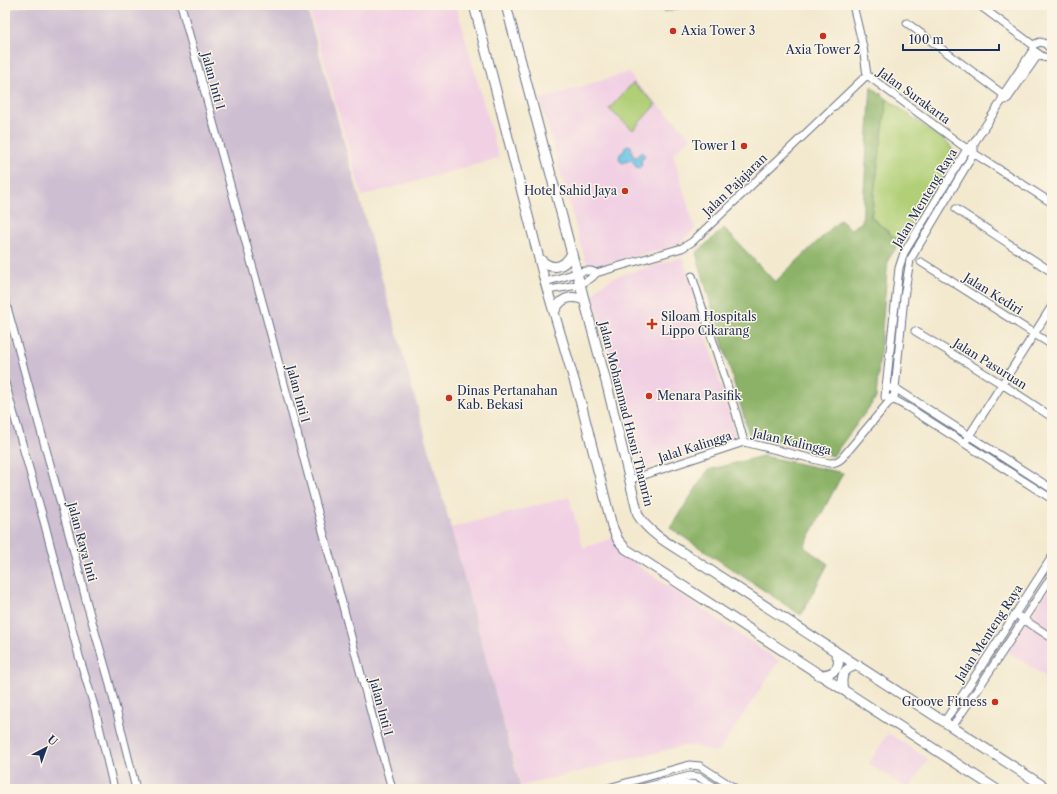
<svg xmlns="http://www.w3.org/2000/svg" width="1057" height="794" font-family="'Libre Caslon Text',serif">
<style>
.built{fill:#f1d0e4}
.industrial{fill:#cebed1}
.green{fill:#b0cf77;stroke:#667f6a}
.forest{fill:#8cb268;stroke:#547063}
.water{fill:#67c3e5;stroke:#4179a2}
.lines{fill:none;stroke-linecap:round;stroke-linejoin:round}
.minor-casing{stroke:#677086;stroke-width:9}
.tertiary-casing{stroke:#677086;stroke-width:11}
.minor{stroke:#fff;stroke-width:7}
.tertiary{stroke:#fff;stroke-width:9}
.poi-dot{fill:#c8321e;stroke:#fcf5e5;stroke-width:1.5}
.labels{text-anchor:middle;stroke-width:3;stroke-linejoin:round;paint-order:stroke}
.poi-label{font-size:12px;fill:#1b2f5e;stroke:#fcf5e5;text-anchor:start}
.street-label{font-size:12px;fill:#1b2f5e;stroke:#fcf5e5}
</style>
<rect width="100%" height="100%" fill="#fcf5e5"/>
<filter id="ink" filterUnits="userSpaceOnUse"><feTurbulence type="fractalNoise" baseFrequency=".025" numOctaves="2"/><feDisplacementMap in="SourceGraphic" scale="8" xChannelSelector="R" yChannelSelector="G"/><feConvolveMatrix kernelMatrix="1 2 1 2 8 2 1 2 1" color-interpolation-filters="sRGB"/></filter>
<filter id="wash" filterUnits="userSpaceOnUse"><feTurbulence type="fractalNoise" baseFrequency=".012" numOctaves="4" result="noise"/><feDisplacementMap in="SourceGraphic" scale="16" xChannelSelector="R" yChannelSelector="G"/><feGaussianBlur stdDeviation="0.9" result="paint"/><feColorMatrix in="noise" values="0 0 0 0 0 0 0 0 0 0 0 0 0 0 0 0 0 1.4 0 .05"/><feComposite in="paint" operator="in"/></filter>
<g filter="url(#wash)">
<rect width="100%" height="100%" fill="#f3e9cf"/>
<path class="built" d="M308,5H456L499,158L362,196Z
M629,72L636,83L681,127L691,138L673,154L695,229L678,245L596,266L590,264L585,260L540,99Z
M683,257L737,442L642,469L593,296L598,287L614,277Z
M569,497L583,548L613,538L619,547L640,567L779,661L720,750L714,752L694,746H683L521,786L451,528Z
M1048,591L1052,593V681L1007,651Z
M888,733L928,759L909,789L869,764Z"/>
<path class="industrial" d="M27,5H306L451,528L521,789H5V11Z"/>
<path class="green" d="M662,5H692L664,12Z
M633,83L656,104L633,130L609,109Z
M887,99L949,144L957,158L900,242L871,217Z"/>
<path class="forest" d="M871,86L887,99L871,217L900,242L888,260L876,398L833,456L749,434L696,253L724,228L775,282L840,220L851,229L862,222Z
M763,456L843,473L804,547L828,564L801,615L670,528L708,470Z"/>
<path class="water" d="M627,145L631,146L633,156L636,157L642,152L644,154V158L641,160L642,165L639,168L636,167L634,163L631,160L622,163L619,160L620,154L624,151L625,147Z"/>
</g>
<g filter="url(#ink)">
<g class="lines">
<defs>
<path id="minor" d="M181,5L269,327L377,735L392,789
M853,5L863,47L867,75L967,149L1052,203
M979,5L1033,45
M907,23L1008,98
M1033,45L1040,42L1046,44L1052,51
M1036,52L1043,57L1048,58L1052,54
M1005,100L1008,98L1038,55
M956,209L1052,272
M921,262L1052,345
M692,276L736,413L744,442
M545,282L584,271H591L596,273L682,248L692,242L867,75
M548,290C563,287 586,287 596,273
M5,300L73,548L87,604L108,677L136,789
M915,331L1002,384L1052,417
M5,383L45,525L79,656L95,709L114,789
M891,388H895L1052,489
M885,397L899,268L904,253L967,149L974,143L1001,102L1003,95L1033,50
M891,398L909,408L1052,499
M967,439L1052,306
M744,442L829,463C835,463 838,462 842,458L888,403L894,399L904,297L910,260L974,153V143
M629,480L744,442
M1020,617L1052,638
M944,722L968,687L1052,557
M952,727L976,692L1052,576
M605,789L689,765L700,766L736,789
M638,789L690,776L699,777L718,789
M668,789C684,785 690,780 705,789"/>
<path id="tertiary" d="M474,5L545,282L582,407L612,526L618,540L626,549L996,789
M506,5L577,273L608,389L638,515C650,536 679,549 699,563L1048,789
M539,258C551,271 564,269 572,253
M554,313C559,299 570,294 584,300
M819,675C836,675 844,665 834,650
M843,690C840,676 843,668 858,665"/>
</defs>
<use href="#minor" class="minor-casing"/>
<use href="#tertiary" class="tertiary-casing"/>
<use href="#minor" class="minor"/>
<use href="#tertiary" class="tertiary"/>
</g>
</g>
<g class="poi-dot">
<circle cx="673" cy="31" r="4"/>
<circle cx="823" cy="36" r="4"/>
<circle cx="744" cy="146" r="4"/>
<circle cx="625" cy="191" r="4"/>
<path d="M650 318h4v4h4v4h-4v4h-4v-4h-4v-4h4z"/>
<circle cx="649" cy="396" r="4"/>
<circle cx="449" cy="398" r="4"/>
<circle cx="995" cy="702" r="4"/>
</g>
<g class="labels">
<g class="poi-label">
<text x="681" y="35">Axia Tower 3</text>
<text x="823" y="54" text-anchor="middle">Axia Tower 2</text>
<text x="736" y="150" text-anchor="end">Tower 1</text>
<text x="617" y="195" text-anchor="end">Hotel Sahid Jaya</text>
<text x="661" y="321">Siloam Hospitals<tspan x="661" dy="14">Lippo Cikarang</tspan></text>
<text x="457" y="395">Dinas Pertanahan<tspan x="457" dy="14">Kab. Bekasi</tspan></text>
<text x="657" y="400">Menara Pasifik</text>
<text x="987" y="706" text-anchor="end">Groove Fitness</text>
</g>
<g class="street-label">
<text transform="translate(213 81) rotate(75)" y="4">Jalan Inti I</text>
<text transform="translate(914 96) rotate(36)" y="4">Jalan Surakarta</text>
<text transform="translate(735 185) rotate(-44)" y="4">Jalan Pajajaran</text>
<text transform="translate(925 198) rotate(-59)" y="4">Jalan Menteng Raya</text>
<text transform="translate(993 294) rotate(32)" y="4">Jalan Kediri</text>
<text transform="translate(990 364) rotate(32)" y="4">Jalan Pasuruan</text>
<text transform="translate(298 394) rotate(75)" y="4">Jalan Inti I</text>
<text transform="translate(626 414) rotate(76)" y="4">Jalan Mohammad Husni Thamrin</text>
<text transform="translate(792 442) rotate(13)" y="4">Jalan Kalingga</text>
<text transform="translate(695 447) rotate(-18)" y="4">Jalal Kalingga</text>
<text transform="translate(82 542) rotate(75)" y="4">Jalan Raya Inti</text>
<text transform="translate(989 633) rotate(-57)" y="4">Jalan Menteng Raya</text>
<text transform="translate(381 707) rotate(75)" y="4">Jalan Inti I</text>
</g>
</g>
<rect width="1057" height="794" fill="none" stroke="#fcf5e5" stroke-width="20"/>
<g transform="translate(46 748) rotate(41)" stroke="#fcf5e5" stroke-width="3" paint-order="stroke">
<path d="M0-3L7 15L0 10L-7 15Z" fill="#1b2f5e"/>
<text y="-6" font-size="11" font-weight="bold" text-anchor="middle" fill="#1b2f5e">U</text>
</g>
<path d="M903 44v6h96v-6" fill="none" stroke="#1b2f5e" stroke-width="2"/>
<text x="909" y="44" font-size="12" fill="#1b2f5e" stroke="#fcf5e5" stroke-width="3" paint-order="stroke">100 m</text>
</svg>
